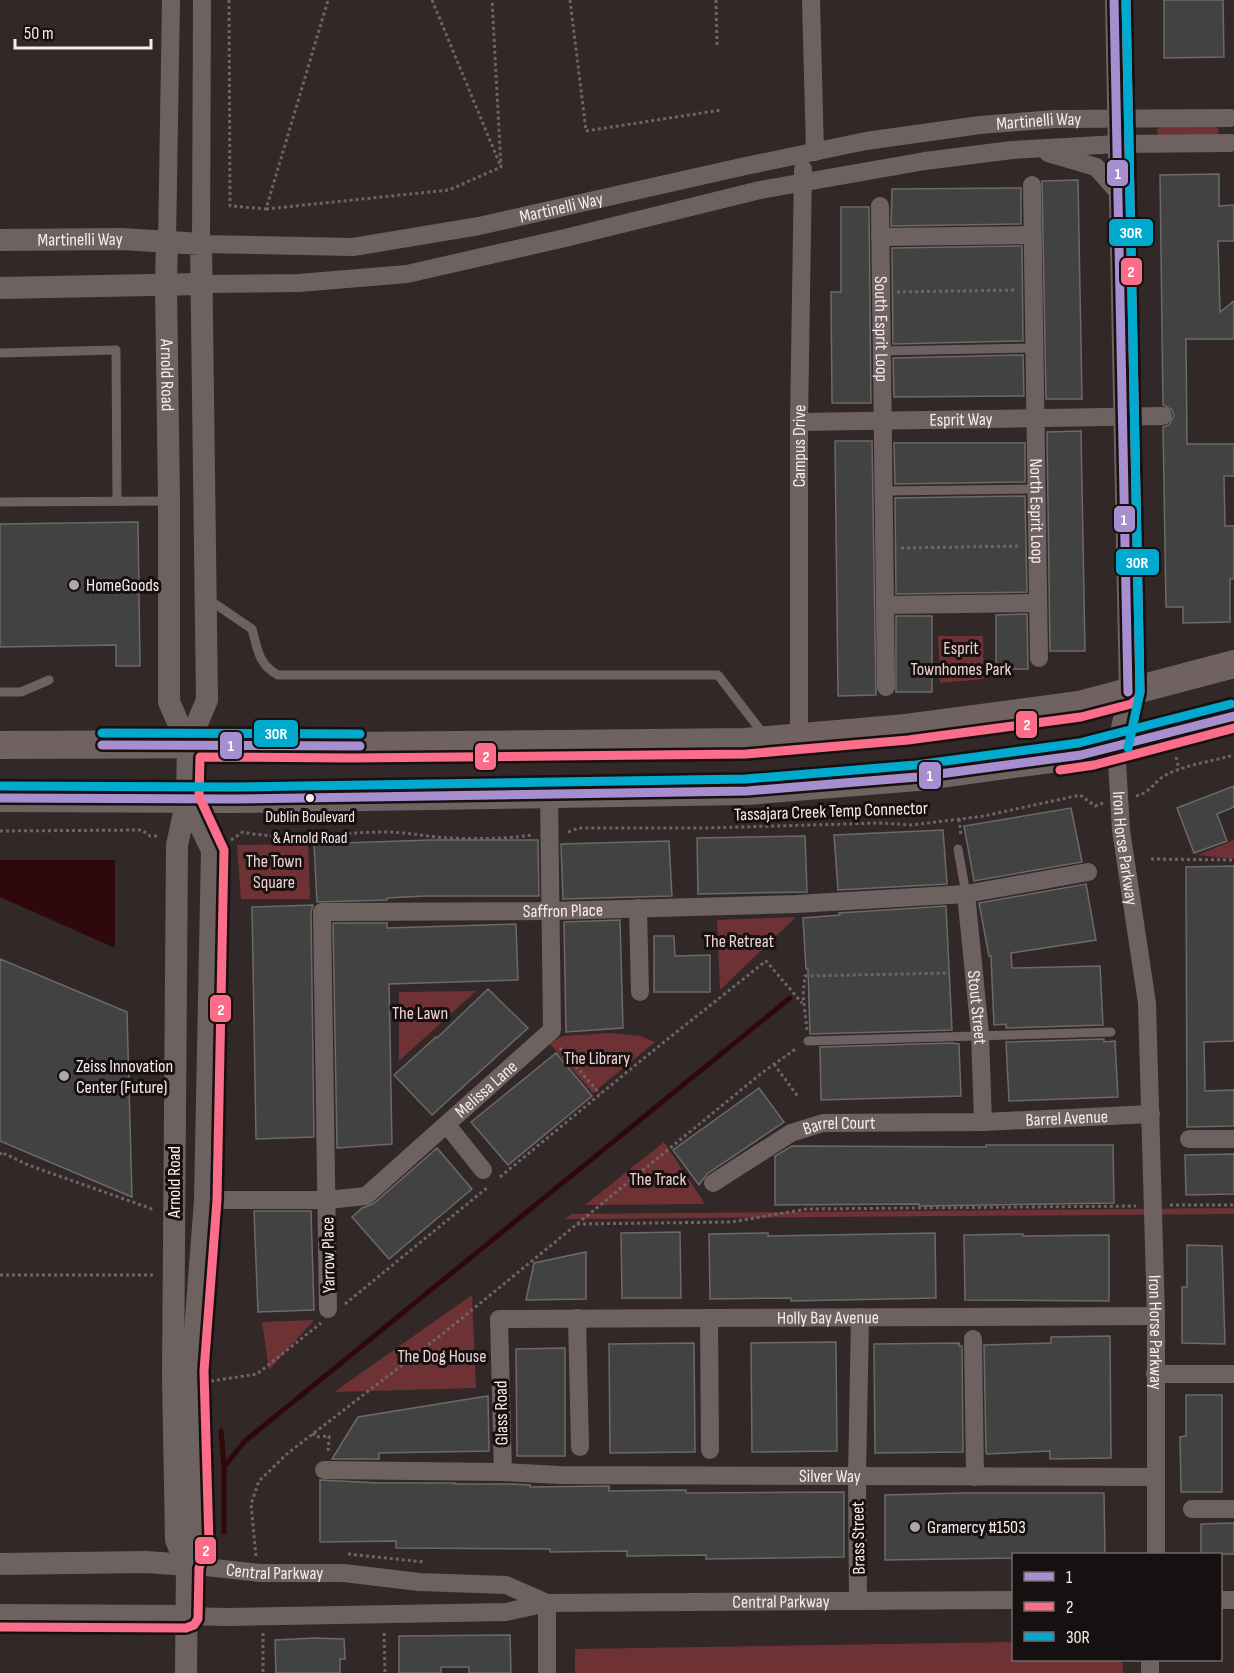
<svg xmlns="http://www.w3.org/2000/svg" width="1234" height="1673" font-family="'Sofia Sans Condensed',sans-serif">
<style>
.green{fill:#6e3234}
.water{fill:#2e080b}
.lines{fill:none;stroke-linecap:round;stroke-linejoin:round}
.stream{stroke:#2e080b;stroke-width:5}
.building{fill:#434243;stroke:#6b696b;stroke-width:1.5}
.path{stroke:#6e6464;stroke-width:3;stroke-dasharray:3 3;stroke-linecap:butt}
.service{stroke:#6e6261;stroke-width:9}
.minor{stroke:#6e6261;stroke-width:18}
.tertiary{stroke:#6e6261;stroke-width:22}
.primary{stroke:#716262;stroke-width:28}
.bus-1-casing{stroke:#171010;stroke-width:14}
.bus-2-casing{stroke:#171010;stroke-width:14}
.bus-3-casing{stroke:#171010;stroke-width:14}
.bus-1{stroke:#a78fcf;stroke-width:9}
.bus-2{stroke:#fb6d88;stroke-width:9}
.bus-3{stroke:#00a9ce;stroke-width:9}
.poi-dot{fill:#b2a7a7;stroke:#171010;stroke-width:2}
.bus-dot{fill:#f7eceb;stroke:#171010;stroke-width:2}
.labels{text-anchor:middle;stroke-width:6;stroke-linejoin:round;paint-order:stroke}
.bus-label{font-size:16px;fill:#f7eceb;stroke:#171010}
.street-label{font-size:18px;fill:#f7eceb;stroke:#171010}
.poi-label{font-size:18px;fill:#f7eceb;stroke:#171010;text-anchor:start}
.park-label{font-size:18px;fill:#eed4d3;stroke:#171010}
.line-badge{stroke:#171010;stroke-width:2}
.badge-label{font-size:16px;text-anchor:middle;font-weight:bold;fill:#fff}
</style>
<rect width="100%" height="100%" fill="#322828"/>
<path class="green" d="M1216,126L1219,131L1217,136H1158L1157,129L1164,127Z
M938,636H983L984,679L940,683Z
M1234,840V859L1198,855Z
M308,844L310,899H241L237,845Z
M796,917L720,990L717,920Z
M476,991L399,1061V992Z
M610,1033L640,1036L655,1042L593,1093L549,1043L563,1036Z
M664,1142L705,1204L585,1205Z
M1234,1208V1214L565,1219L572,1214Z
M472,1295L476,1388L334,1392Z
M314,1320L269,1370L262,1322Z
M1013,1642L1014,1660H1122L1123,1673H575V1649Z"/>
<path class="water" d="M0,860H115V948L0,897Z"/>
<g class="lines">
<path class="stream" d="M221,1431L224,1467
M224,1532V1467L245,1441L790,998"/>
</g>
<path class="building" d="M1164,0H1223L1224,57L1164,58Z
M1219,174V206L1234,205V241H1218L1220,312L1234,301V339H1186L1187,444H1234V476H1224L1225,526H1234V579H1230V622L1183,623V607H1166L1163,427L1169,425L1174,416L1172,410L1163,405L1160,175Z
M1078,180L1082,399H1046L1042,181Z
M1021,188V224L891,226L892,189Z
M841,207H869L871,403H832L831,292H841Z
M1022,246L1023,341L893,344L892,248Z
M1023,355L1024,396L894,397L893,358Z
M1081,431L1085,651H1050L1047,432Z
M835,441H872L876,695L838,696Z
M894,443H1025V482L895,484Z
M1025,496L1027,592L896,594L895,498Z
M138,522L140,666H116V645L0,647V524Z
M1027,614L1028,669H996V615Z
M896,616H932V692H896Z
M1234,786V807L1217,814L1227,841L1194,853L1177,808Z
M1071,808L1082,862L974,881L964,826Z
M943,830L947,884L838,890L834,835Z
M805,836L807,892L698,894L697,838Z
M430,840H538L539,896H425L387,898V900L317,902L314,844Z
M669,841L672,896L563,899L561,844Z
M1234,866V1041L1204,1042L1205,1091L1234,1090V1126L1187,1127L1186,867Z
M1086,884L1096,940L1011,953L1012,968L1100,966L1103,1025L1006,1028V1024L994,1025L991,956H989L979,903Z
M313,905L311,912L314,1137L256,1139L252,907Z
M946,906L952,1030L810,1034L808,969H806L803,918L840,915L839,913Z
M620,920L623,1028L566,1032L564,922Z
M333,923H387V928L516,924L518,980L389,984L392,1144L337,1148Z
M654,936H674L675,956L710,955V992H654Z
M0,959L127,1012L132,1197L0,1141Z
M488,989L528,1028L432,1115L394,1075L436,1037L437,1038Z
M1104,1039V1042L1115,1041L1118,1097L1009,1101L1006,1042Z
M952,1043L959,1044L961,1096L821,1100L820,1047Z
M556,1053L592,1096L508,1165L471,1122Z
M759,1088L784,1122L707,1174L699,1185L673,1150Z
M986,1145H1113L1114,1203L919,1206V1204L775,1205V1156L792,1146L986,1147Z
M437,1148L472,1189L389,1259L352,1217L362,1208L373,1204Z
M1234,1154V1194L1186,1195L1185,1155Z
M254,1211H311L314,1310L258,1312Z
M680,1232L681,1298H622L621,1233Z
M768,1233V1236L935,1233L936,1298L791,1301V1298L710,1299L709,1234Z
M1023,1234V1236L1109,1235V1301L965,1300L964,1235Z
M1187,1245L1222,1246L1225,1344L1182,1343V1287H1187Z
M586,1252V1299L526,1300L534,1263Z
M1110,1336L1111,1458L1050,1459V1451L987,1454L986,1452L984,1345L1051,1343V1337Z
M836,1342L837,1451L752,1452L751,1343Z
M694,1343L695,1452L610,1453L609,1344Z
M959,1343V1346H962L963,1452L875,1453L874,1344Z
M565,1348V1456H517L516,1349Z
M1186,1395H1222V1492H1181L1180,1437L1186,1436Z
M488,1396L489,1451L379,1453V1459H332L358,1417Z
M320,1480L379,1483H455V1484H510L530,1485V1487L609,1486V1491L686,1490V1493L844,1492V1557L706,1559V1555L627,1556V1551L550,1552V1549L396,1548V1541L320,1542Z
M965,1493H1104L1105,1554H1014V1558L885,1560V1495Z
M1234,1523V1554H1201V1524Z
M510,1635L511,1673H469V1667H441V1673H399V1636Z
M314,1638L344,1639L345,1659H340V1673H276L275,1640Z"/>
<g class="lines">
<path class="path" d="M229,0L230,206L266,209L328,0
M432,0L501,167L492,0
M570,0L586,131L721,110
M716,0L717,45
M266,209L449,190L501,167
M897,292L1016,290
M901,548L1020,546
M1176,757L1179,769
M1136,796C1153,792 1154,779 1170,773C1190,764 1213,761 1234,755
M959,819L961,836
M0,831L142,830L150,836H158
M568,832L579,828H705L880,823L912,825L984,816L1080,795L1095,806L1103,803
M231,840L243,832C290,842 337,832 385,832C407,832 428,837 449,838C477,839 505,839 532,835
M1151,859L1234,860
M807,1030L803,996L805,976L950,973
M560,1048L600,1094
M774,1064L799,1098
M0,1155L1,1152L28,1165L155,1210
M500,1177L644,1058L766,961L802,1003
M1170,1205H1234
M577,1224L732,1222L806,1209L1136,1206
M0,1275H154
M345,1304L488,1187
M211,1381L257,1374L321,1323
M313,1433L316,1437L329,1436L328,1453
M348,1554L424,1562
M256,1556L251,1504L259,1481L288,1453L445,1332L763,1072L797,1048
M263,1633V1673
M384,1633L385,1673"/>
<path class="service" d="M882,351L1034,348
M0,353L116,350L117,501
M884,491L1036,489
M0,502L169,501
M208,599L252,629C258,650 258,664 278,675H718L764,735
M0,692H21L49,680
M958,849L966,894
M808,1041L1111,1032"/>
<g class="minor">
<path id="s1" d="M202,0L201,244L353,247L479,226L741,167L866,141L980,125L1055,119L1230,118"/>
<path d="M811,0L815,152"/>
<path id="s2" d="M1114,0L1128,692L1116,745L1121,830L1147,1003L1156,1316V1554"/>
<path d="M1048,153L1096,167L1119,193"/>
<path id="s3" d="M1032,185L1039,658"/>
<path id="s4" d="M880,206L886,687"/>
<path d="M880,237L1032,235"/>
<path d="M167,243L171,0"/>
<path d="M201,284L299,283L407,274L565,238L760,190L925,161L1012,150L1118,144L1230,143"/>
<path id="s5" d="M799,422L1163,416"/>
<path d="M885,605L1038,603"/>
<path id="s6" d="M799,737V422L803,169"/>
<path id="s7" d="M966,894L980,1034L983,1122"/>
<path d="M638,908L640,992"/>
<path d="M447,1125L483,1170"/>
<path d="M1189,1139H1234"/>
<path id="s8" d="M713,1183L791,1133L823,1123L983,1122L1151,1114"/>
<path id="s9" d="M205,1200H327L366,1196L552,1030L549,794"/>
<path id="s10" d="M328,1309L322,912L551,911L796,904L966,894L1088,872"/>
<path d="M577,1318L580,1447"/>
<path d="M709,1318L710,1450"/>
<path d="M973,1339L975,1477"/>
<path d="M1155,1374H1234"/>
<path id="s11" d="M324,1470L503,1472L560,1475L1155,1477"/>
<path id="s12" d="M503,1472L499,1319L1156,1316"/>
<path d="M1192,1509H1234"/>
<path id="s13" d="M187,1565L260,1573H344L419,1582L506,1585L547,1603"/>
<path d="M1220,1600H1234"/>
<path d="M858,1601L857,1476L860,1317"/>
<path id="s14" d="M186,1616L225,1617L506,1612L547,1603L1014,1600"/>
<path d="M1150,1660V1673"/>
<path d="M547,1673V1603"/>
</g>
<g class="tertiary">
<path id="s15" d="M0,240L122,239L201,244L207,700L188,745L187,799L177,845L173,1377L176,1540L187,1565"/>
<path id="s16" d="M167,243L166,285L169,501V702L188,745"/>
<path d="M0,288L201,284"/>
<path d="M0,1564L146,1562L187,1565"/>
<path d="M0,1615L186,1616"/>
<path d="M186,1673L187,1565L197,1541L192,1371L205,1200L212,850L187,799"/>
</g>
<path class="primary" d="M0,745L243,744L351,746L745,742L906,728L1079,705L1234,664
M0,798L233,799L747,791L917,777L1081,755L1234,716"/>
<defs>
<path id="bus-1" d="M1114,0L1128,692
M102,745L360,746
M0,798L233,799L747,791L917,777L1081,755L1234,716"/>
<path id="bus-2" d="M1060,770L1094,765L1234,728
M0,1627L186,1628L194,1625L198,1619L199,1568L209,1542L204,1371L217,1200L224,850L199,796L200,757L351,758L746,754L908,740L1081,717L1131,704L1138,699L1140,692L1126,0"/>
<path id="bus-3" d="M1126,0L1140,692L1128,748
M102,733L360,734
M0,786L233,787L746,779L916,765L1079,743L1231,704"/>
</defs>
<use href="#bus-1" class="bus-1-casing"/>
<use href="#bus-2" class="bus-2-casing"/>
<use href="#bus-3" class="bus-3-casing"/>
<use href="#bus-1" class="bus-1"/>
<use href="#bus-2" class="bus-2"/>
<use href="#bus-3" class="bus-3"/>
</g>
<g class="poi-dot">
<circle cx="74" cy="585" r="6"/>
<circle cx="64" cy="1076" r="6"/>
<circle cx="915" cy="1527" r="6"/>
</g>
<circle class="bus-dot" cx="310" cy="798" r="5"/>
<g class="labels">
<g class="bus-label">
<text x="310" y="822">Dublin Boulevard<tspan x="310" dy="21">&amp; Arnold Road</tspan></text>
</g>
<g class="street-label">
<text dy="6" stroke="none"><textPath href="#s1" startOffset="1094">Martinelli Way</textPath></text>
<text dy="6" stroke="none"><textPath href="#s1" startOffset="608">Martinelli Way</textPath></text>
<text dy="6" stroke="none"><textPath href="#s15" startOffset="80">Martinelli Way</textPath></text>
<text dy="6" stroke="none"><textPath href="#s4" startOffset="123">South Esprit Loop</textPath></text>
<text dy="6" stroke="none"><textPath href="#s16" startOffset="132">Arnold Road</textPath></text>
<text dy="6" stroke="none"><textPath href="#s5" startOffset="162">Esprit Way</textPath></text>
<text dy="6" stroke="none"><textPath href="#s6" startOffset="291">Campus Drive</textPath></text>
<text dy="6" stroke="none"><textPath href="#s3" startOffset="326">North Esprit Loop</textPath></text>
<text transform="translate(831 811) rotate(-2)" y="6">Tassajara Creek Temp Connector</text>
<text dy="6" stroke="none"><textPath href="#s2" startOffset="850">Iron Horse Parkway</textPath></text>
<text dy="6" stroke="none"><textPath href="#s10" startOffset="638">Saffron Place</textPath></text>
<text dy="6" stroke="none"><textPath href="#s7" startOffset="114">Stout Street</textPath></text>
<text dy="6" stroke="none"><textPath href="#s9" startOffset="322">Melissa Lane</textPath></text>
<text dy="6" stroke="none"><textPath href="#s8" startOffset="370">Barrel Avenue</textPath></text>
<text dy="6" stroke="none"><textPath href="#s8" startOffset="142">Barrel Court</textPath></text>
<text transform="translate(174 1182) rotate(-90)" y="6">Arnold Road</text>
<text transform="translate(328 1255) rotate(-91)" y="6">Yarrow Place</text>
<text dy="6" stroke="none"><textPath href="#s12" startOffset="482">Holly Bay Avenue</textPath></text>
<text dy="6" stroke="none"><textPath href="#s2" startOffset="1336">Iron Horse Parkway</textPath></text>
<text transform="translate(501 1413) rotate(-91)" y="6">Glass Road</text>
<text dy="6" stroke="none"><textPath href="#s11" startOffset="506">Silver Way</textPath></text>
<text transform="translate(858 1538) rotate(-91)" y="6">Brass Street</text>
<text dy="6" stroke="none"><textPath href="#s13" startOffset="88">Central Parkway</textPath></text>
<text dy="6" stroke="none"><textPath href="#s14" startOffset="596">Central Parkway</textPath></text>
</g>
<g class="poi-label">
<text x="86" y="591">HomeGoods</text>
<text x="76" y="1072">Zeiss Innovation<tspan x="76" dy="21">Center (Future)</tspan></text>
<text x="927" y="1533">Gramercy #1503</text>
</g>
<g class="park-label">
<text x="961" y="654">Esprit<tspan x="961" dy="21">Townhomes Park</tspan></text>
<text x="274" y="867">The Town<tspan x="274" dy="21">Square</tspan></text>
<text x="739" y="947">The Retreat</text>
<text x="420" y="1019">The Lawn</text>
<text x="597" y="1064">The Library</text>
<text x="658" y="1185">The Track</text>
<text x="442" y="1362">The Dog House</text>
</g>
</g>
<g class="line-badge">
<rect x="1106" y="159" width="23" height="28" rx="6" fill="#a78fcf"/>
<rect x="1108" y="218" width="46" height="29" rx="6" fill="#00a9ce"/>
<rect x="1120" y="257" width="23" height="29" rx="6" fill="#fb6d88"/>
<rect x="1113" y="505" width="23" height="28" rx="6" fill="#a78fcf"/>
<rect x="1115" y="548" width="45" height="28" rx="6" fill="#00a9ce"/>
<rect x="1015" y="710" width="23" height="29" rx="6" fill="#fb6d88"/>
<rect x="253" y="719" width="46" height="29" rx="6" fill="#00a9ce"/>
<rect x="219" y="731" width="24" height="29" rx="6" fill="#a78fcf"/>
<rect x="474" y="742" width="23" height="29" rx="6" fill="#fb6d88"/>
<rect x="918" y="761" width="24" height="29" rx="6" fill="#a78fcf"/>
<rect x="209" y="994" width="23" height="29" rx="6" fill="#fb6d88"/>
<rect x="194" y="1536" width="23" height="29" rx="6" fill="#fb6d88"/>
</g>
<g class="badge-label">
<text x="1118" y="179">1</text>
<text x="1131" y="238">30R</text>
<text x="1131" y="277">2</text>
<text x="1124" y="525">1</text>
<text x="1137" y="568">30R</text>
<text x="1027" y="730">2</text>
<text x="276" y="739">30R</text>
<text x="231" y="751">1</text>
<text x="486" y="762">2</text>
<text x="930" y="781">1</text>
<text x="221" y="1015">2</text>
<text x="206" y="1556">2</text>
</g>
<rect x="1012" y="1553" width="210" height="108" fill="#171010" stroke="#716868" stroke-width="1.5"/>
<rect x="1024" y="1572" width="30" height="9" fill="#a78fcf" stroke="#716868" stroke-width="1.5"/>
<text x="1066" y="1583" font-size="18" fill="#f7eceb">1</text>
<rect x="1024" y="1602" width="30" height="9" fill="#fb6d88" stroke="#716868" stroke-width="1.5"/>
<text x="1066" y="1613" font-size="18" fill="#f7eceb">2</text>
<rect x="1024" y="1632" width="30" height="9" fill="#00a9ce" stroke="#716868" stroke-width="1.5"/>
<text x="1066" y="1643" font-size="18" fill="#f7eceb">30R</text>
<path d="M15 39v9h136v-9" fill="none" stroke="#f7eceb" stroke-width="3"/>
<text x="24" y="39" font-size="18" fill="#f7eceb" stroke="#171010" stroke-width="4.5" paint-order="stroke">50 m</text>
</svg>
